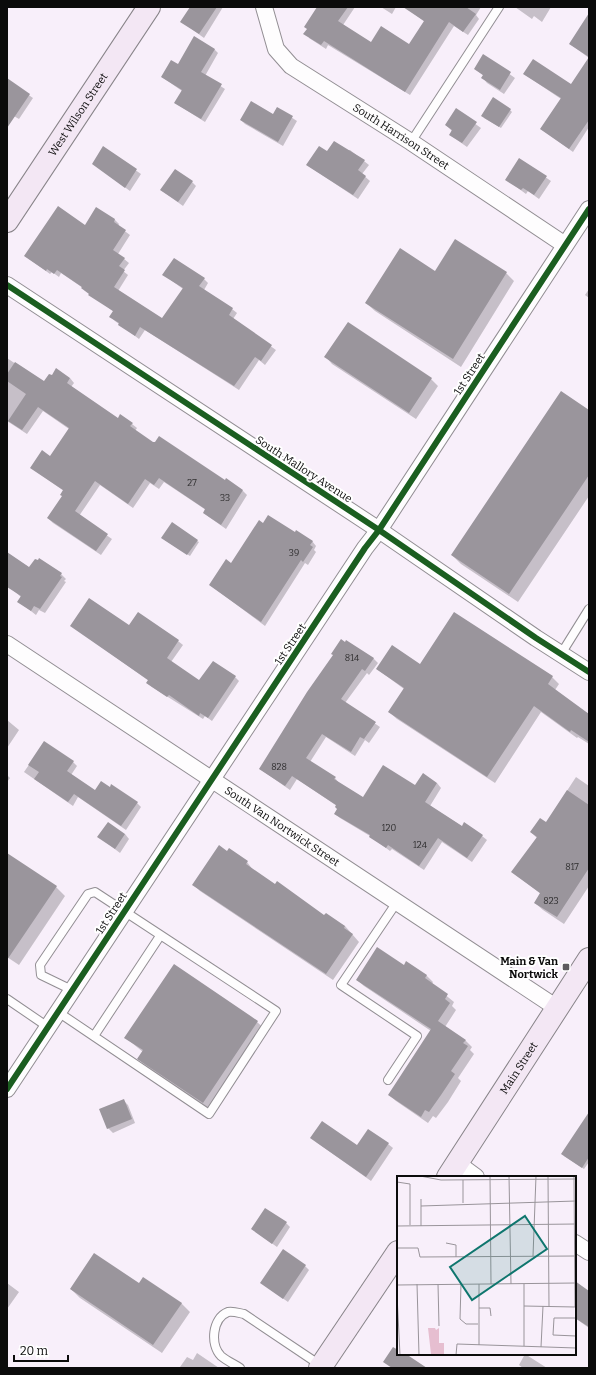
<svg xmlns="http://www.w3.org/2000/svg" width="596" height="1375" font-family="Bitter,serif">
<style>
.shadow{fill:#0003}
.building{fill:#9a959c}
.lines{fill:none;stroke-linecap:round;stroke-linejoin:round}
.service-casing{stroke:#928e93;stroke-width:10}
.minor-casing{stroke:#928e93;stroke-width:18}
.secondary-casing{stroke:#888489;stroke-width:24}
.service{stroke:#fefdfe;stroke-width:8}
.minor{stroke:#fefdfe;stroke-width:16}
.secondary{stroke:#f3e7f4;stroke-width:22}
.cycleway-casing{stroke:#fff;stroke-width:8}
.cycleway{stroke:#1b5e20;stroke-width:6}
.poi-dot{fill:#5e5b5f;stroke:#fff;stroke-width:1.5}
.labels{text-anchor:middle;stroke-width:4;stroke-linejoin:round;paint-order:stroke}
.number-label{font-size:9px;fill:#2f2e2f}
.street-label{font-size:11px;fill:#0b0b0b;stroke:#fff}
.poi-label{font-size:11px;font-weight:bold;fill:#0b0b0b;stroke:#fff;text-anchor:end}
.inset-road{fill:none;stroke:#99949a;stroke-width:1}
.view{fill:#0f766e;fill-opacity:0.15;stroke:#0f766e;stroke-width:2}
.inset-edge{fill:none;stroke:#0b0b0b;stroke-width:2}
</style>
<rect width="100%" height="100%" fill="#f8effa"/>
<path class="shadow" d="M192,7H223L204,38L182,22Z
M319,7H355L343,25L371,44L409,46L425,22L405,7H481L476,15L479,19L468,35L454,26L410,95L328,45L326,49L309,38Z
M381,7H396L392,14Z
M515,7H551L542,22L534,16L532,19Z
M589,33V58L570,44Z
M214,49L218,53L205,76L225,89L205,122L175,103L182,91L162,77L178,66Z
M484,56L515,78L504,94L487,83L483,78L484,76L475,69Z
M589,59V127L573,152L541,129L561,99L524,74L571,85Z
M7,80L33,98L19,119L12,115L7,123Z
M277,108L297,121L283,146L245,124L241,120L273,115Z
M456,110L481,128L467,147L450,135L452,131L446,125Z
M510,110L512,112L501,128L484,118Z
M104,148L141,174L130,191L93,164Z
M350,150L369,165L362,174L370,181L358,199L307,165L327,153Z
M520,160L551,181L539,199L528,191L526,194L507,180Z
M192,182L196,186L183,206L161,190Z
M115,220L119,224L118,226L130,235L118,254L129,263L123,271L128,275L118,291L163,320L183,289L164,275L204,279L208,283L204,290L232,309L237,313L233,319L276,350L265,365L259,360L239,390L145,330L139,339L115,321L111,317L114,312L83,288L61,273L59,277L52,272L50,274L25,256L85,226Z
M436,272L506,273L514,281L461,367L375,311L366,303Z
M589,289V298L585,295Z
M348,323L431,379L438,386L416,419L332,364L326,357Z
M7,358L44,383L70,378L74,383L71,387L118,419L132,424L137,428L135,431L153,443L243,491L247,495L226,529L209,517L204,513L206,510L164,482L159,489L150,483L133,508L100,485L79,516L112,539L101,555L53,523L48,518L63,496L64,491L31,468L51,457L69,429L43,411L27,434L7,421Z
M589,411V496L518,602L461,564L452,555Z
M295,534L312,541L316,546L314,550L316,552L308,565L305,563L265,626L210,585L231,564Z
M165,540L197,541L199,542L190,556Z
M7,553L30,568L61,574L66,579L64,581L66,582L45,613L39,610L36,615L18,601L21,597L14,591L7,579Z
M72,626H130L178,641L183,645L171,662L200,682L235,677L239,681L212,721L205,716L203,719L152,687L147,683L149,681Z
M373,658L378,663L369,675L367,673L345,703L380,727L369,743L365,740L355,756L326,737L310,762L335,778L339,783L363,798L437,783L441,788L430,806L463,827L482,836L487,840L472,862L442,842L424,870L392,849L390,851L370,836L340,818L335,814L338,809L337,806L297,779L290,790L260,769L308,692Z
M420,665L552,677L559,684L555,690L589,715V744L578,737L577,738L541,712L495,783L397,719L389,712L404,689L377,669Z
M7,720L19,730L7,748Z
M44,743L73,762L77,766L71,775L95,792L137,803L141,807L126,830L78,797L73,806L24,772Z
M7,775L10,778L7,782Z
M576,777L589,786V886L564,924L543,910L535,903L541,894L512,872L537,838L531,832L546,823Z
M125,834L129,839L120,853L99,837Z
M7,855L56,887L65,896L19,965L7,957Z
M247,862L253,870L325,917L345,926L359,942L333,980L200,891L194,885Z
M404,966L426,975L433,982L432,984L454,1002L452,1006L456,1010L445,1027L465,1040L472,1047L470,1050L474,1054L458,1078L461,1081L448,1102L436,1118L433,1116L428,1123L396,1101L389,1095L431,1031L364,986L357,980Z
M257,1022L266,1030L212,1111L147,1067L138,1059L143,1052L126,1038Z
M123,1100L128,1105L135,1123L113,1133L108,1128Z
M589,1120V1162L584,1169L564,1156Z
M316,1142L357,1147L388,1144L393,1148L371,1181Z
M286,1223L290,1227L277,1247L252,1229Z
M305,1266L309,1270L288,1302L261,1283Z
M7,1283L19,1292L7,1309Z
M575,1283L589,1299V1328L575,1318Z
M139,1285L181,1303L190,1312L162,1353L80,1298L71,1289Z
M197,1353L219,1368L180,1367L187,1357L193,1360Z
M525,1354L547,1368H523L519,1365Z"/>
<path class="building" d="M190,7H217L199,34L180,22Z
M317,7H348L338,21L371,42L381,26L409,44L424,21L403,7H466L476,14L463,32L449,22L405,92L324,41L321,45L303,34L307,29L304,27Z
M589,13V120L569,149L540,129L561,98L523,74L533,59L571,84L589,57L569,44Z
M194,36L215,49L201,72L222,84L201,119L174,103L182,90L161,77L171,60L178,64Z
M483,54L511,72L500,90L481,78L483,75L474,69Z
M7,78L30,94L7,128Z
M493,97L511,109L499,127L481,116Z
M251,101L273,114L277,107L293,116L278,142L240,120Z
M456,108L477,122L462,143L449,135L452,130L445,125Z
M334,141L365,160L358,170L366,176L353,195L306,165L319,146L327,151Z
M103,146L137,169L125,188L92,164Z
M519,158L547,176L534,195L523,188L521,190L505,180Z
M175,169L193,181L178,202L160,190Z
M58,206L85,225L96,207L115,219L114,222L126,230L113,250L125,258L119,266L125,270L114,287L162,318L183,288L162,275L174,258L205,278L199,286L233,308L229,315L272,345L261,361L255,357L234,386L140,327L135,336L118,325L119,323L109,317L113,311L88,295L89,294L81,288L82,287L57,270L54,274L47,269L46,271L24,256Z
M455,239L507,272L453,359L365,303L400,248L435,271Z
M348,322L432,378L409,413L324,357Z
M15,362L44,381L49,374L52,375L56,368L70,378L67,383L118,418L120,414L133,423L130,426L153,442H155L159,436L225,480L226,478L243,490L221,525L203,513L205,509L159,478L154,485L145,479L128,504L95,481L75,511L108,534L96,551L47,518L62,496L60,495L63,490L30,468L42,450L50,456L69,428L38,407L22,430L8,421L26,394L7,381V374Z
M561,391L589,410V475L509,594L451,555Z
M268,515L295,532L296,530L313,541L310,545L313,547L303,562L301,560L261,622L209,585L226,559L231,563L259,520L263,523Z
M172,522L198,540L187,555L161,538Z
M7,552L29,567L35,559L38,560L39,558L62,573L60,576L62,577L40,609L34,606L31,611L17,602L21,596L7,587Z
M89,598L129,625L138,612L179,640L167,658L199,680L213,661L236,676L208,718L200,713L199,716L169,695L167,697L146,683L148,680L70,626Z
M454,612L553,676L548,684L589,714V742L571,730L570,732L534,706L487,777L388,712L404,688L376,669L392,645L420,664Z
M341,639L345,642L346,640L374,658L365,671L362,669L341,699L376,722L364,739L360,737L351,752L322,734L306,758L336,777L334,779L363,797L383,765L415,785L423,773L437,783L425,802L462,826L464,822L483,835L467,858L438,838L419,866L388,845L386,848L369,837L370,835L334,814L337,809L335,807L336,805L292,776L285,786L259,769L307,692L333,655L331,654Z
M44,741L74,761L67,771L95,790L101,781L110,787L111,784L138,802L121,826L74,794L68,802L34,779L39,772L28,765Z
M567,790L589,805V868L557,917L534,903L540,893L511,872L537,837L530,832L540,818L546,822Z
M108,822L125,834L115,849L97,837Z
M219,845L227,851L229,848L248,861L246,864L275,884L277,881L324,915L326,913L345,926L344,928L353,934L326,974L192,885Z
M7,853L57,886L7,960Z
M377,947L404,965L406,961L427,975L425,978L448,994L445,999L450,1003L438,1021L466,1040L463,1043L468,1046L451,1071L455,1074L441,1095L429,1112L425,1110L421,1117L388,1095L431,1029L356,980Z
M174,964L258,1021L203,1103L137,1059L143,1050L124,1038Z
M124,1099L132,1119L107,1129L99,1109Z
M589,1112V1157L582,1168L561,1154Z
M322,1121L357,1145L368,1129L389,1143L366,1177L310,1138Z
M265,1208L287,1222L272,1244L251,1229Z
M283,1249L306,1265L283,1299L260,1283Z
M94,1253L139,1283L143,1277L182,1303L153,1345L70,1289Z
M575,1281L589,1291V1327L575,1318Z
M393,1347L398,1350V1354H406L427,1368H392L383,1362Z"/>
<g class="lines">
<defs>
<path id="service" d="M411,142L499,7
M561,654L589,609
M7,999L48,1027
M58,1012L209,1114L276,1011L95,892L88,894L40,965L41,975L72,990
M94,1036L160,936
M388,1080L417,1036L341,985L397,902
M240,1368C234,1364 227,1361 221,1356C210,1345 212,1318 228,1312C233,1311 239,1313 244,1314L320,1365"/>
<g id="minor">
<path id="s1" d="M264,7L276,49L291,66L411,142L565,245"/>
<path d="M7,285L379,530L536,638L589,672"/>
<path id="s2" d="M7,644L557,1008"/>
<path d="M7,1089L365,548L379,530L589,209"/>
<path d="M457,1163L476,1177"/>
<path d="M575,1243L589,1252"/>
</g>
<g id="secondary">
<path id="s3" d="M7,221L149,7"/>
<path id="s4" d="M448,1177L589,959"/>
<path d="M320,1368L398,1252"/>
</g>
</defs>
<use href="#service" class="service-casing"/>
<use href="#minor" class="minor-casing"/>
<use href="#secondary" class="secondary-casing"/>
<use href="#service" class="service"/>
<use href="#minor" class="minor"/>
<use href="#secondary" class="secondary"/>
<defs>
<path id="cycleway" d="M7,285L379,530L536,638L589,672
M7,1089L365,548L379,530L589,209"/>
</defs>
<use href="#cycleway" class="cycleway-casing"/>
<use href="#cycleway" class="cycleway"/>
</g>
<rect class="poi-dot" x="562" y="963" width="8" height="8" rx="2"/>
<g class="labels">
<g class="number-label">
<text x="192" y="486">27</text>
<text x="225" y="501">33</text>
<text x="294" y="556">39</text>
<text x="352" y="661">814</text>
<text x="279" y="770">828</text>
<text x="389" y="831">120</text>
<text x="420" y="848">124</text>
<text x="572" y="870">817</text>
<text x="551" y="904">823</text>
</g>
<g class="street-label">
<text dy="4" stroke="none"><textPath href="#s3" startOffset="128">West Wilson Street</textPath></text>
<text dy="4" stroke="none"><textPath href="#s1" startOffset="197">South Harrison Street</textPath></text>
<text transform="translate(469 374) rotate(-57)" y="4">1st Street</text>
<text transform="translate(304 469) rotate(33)" y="4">South Mallory Avenue</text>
<text transform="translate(290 644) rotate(-56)" y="4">1st Street</text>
<text dy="4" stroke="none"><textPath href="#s2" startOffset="330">South Van Nortwick Street</textPath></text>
<text transform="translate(111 913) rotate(-57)" y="4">1st Street</text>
<text dy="4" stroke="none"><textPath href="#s4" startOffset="130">Main Street</textPath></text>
</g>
<g class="poi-label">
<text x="558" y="965">Main &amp; Van<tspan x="558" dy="13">Nortwick</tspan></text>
</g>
</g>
<g transform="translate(397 1176)">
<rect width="179" height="179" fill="#f8effa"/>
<path d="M31,152H38L39,154L42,152V167H47V178H34Z" fill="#e6bed0"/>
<path class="inset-road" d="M23,0L44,4L179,3M93,0L94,108M112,0L114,108M151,0L152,131M177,0L178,131M66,4V27M0,6L13,8V49M24,23V50M24,30L179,25M0,50L179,48M49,67L59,69V81M0,72H21L23,81L179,80M136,80L139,0M20,108L22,179M41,108L42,150M64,108L63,143L69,148H81M82,108V169M127,108V170M0,109L179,107M0,119L3,179M127,130L178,131M82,132H93L94,140M179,142H157L156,159L179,160M144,171L146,130M59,179L60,168L179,172"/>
<path class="view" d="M128,40L150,73L75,124L53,91Z"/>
<rect width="179" height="179" class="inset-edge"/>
</g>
<rect width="596" height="1375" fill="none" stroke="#0b0b0b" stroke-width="16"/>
<path d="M14 1355v6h54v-6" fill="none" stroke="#0b0b0b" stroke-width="2"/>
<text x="20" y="1355" font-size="12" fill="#0b0b0b" stroke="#ffffff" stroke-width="3" paint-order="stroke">20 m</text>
</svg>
